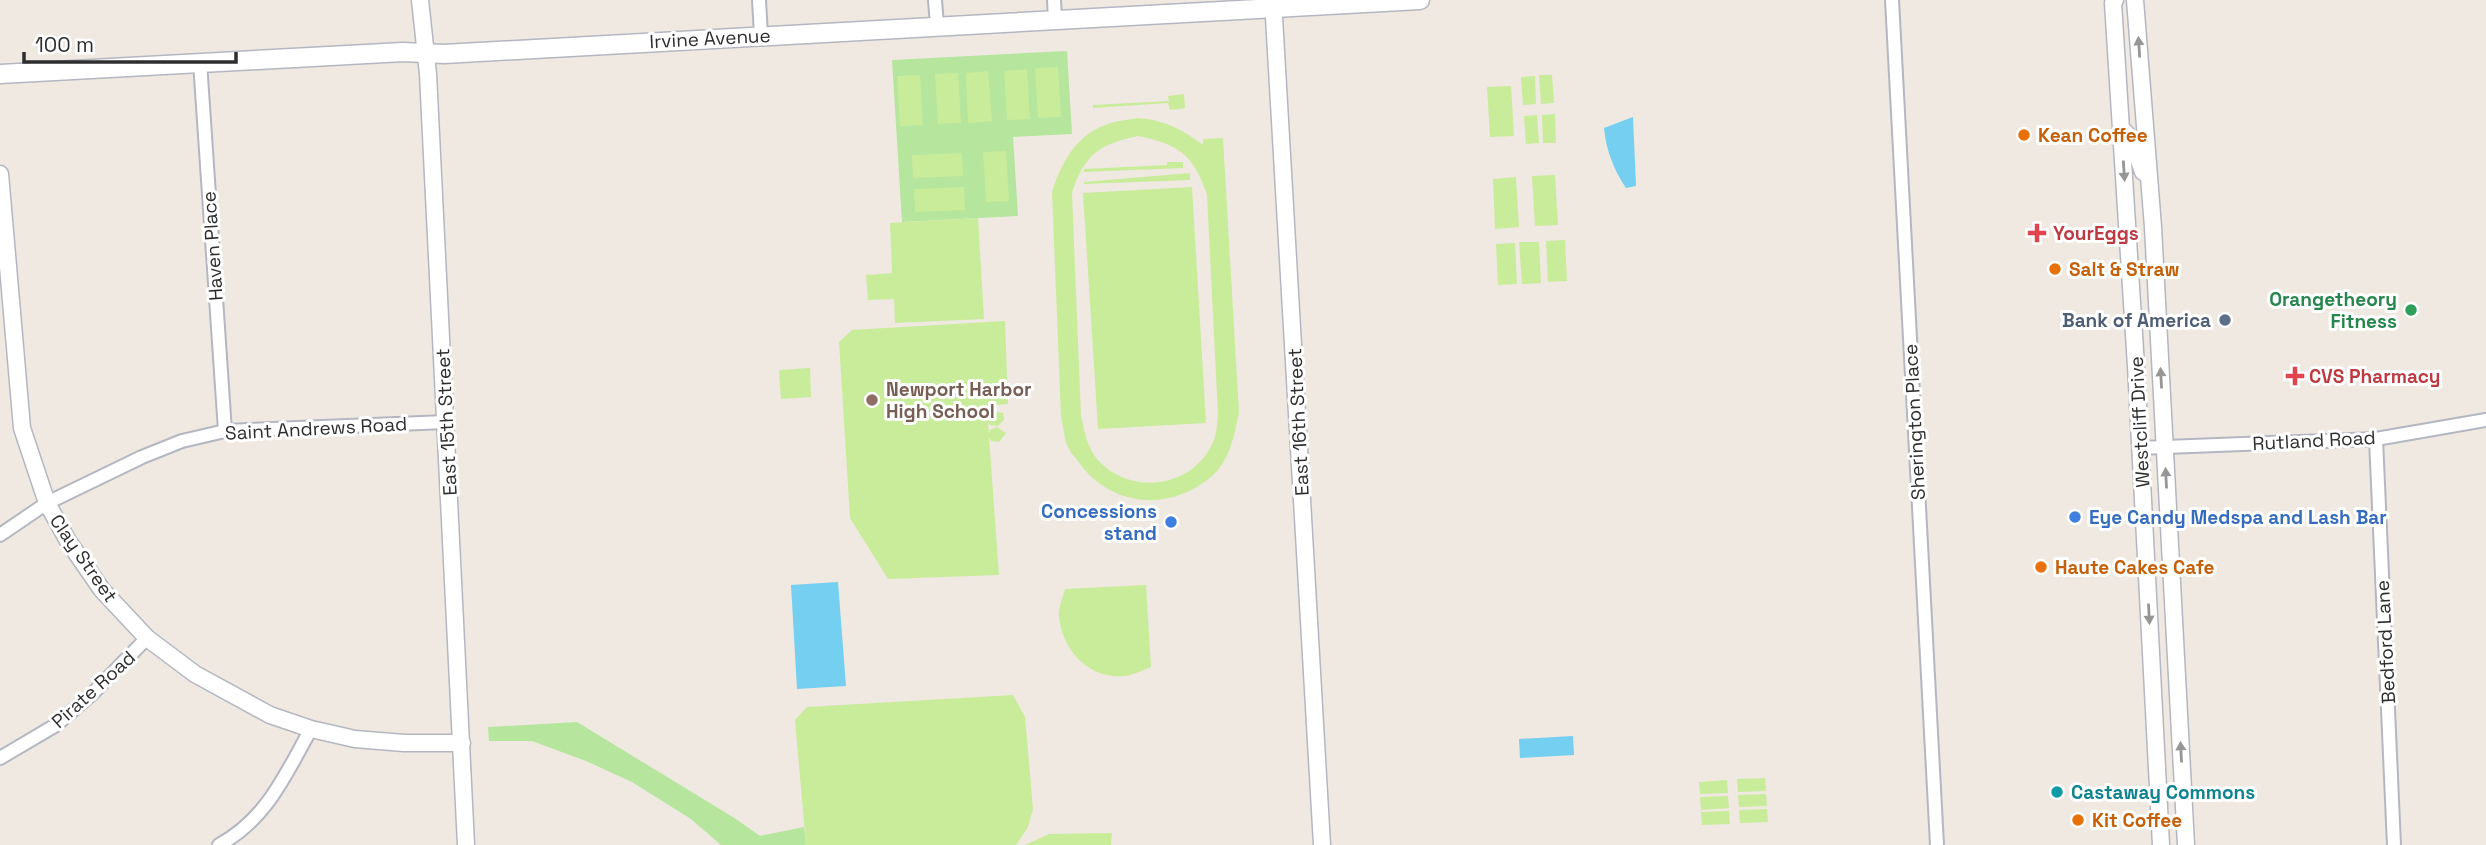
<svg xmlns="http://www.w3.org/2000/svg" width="2486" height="845" font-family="'Space Grotesk',sans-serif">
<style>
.green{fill:#b6e59e}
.pitch{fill:#c9ec9a;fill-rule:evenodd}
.water{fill:#75cff0}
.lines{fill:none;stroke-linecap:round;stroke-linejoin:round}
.minor-casing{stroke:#b4b7c1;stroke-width:16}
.tertiary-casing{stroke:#b4b7c1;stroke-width:19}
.secondary-casing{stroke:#b4b7c1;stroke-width:21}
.minor{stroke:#fff;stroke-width:12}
.tertiary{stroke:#fff;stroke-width:16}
.secondary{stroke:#fff;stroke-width:18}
.oneway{fill:#969696}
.food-dot{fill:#e8710a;stroke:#fff;stroke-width:2.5}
.health-dot{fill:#e0444e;stroke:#fff;stroke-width:2.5}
.leisure-dot{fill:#2e9e5b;stroke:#fff;stroke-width:2.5}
.service-dot{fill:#5c6f8a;stroke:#fff;stroke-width:2.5}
.education-dot{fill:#8d6e63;stroke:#fff;stroke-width:2.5}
.shop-dot{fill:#3f7fe0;stroke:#fff;stroke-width:2.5}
.culture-dot{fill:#0f9aa8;stroke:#fff;stroke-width:2.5}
.labels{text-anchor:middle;stroke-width:6;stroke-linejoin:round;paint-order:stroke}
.street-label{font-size:19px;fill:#2e2e2e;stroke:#fff}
.food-label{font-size:19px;font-weight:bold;fill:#c56008;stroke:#fff;text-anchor:start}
.health-label{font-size:19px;font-weight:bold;fill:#be3a42;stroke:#fff;text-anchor:start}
.leisure-label{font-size:19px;font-weight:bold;fill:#27864d;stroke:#fff;text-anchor:end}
.service-label{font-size:19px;font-weight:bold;fill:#4e5e75;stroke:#fff;text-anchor:end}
.education-label{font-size:19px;font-weight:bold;fill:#785e54;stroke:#fff;text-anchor:start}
.shop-label{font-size:19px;font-weight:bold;fill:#366cbe;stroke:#fff;text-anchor:end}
.culture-label{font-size:19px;font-weight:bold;fill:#0d838f;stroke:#fff;text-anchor:start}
</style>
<rect width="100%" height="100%" fill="#efe9e1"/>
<path class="green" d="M1067,51L1072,134L1013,137L1018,216L902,222L892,60Z
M577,722L736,819L760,836L804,827L806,845H721L691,819L632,782L586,761L532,741H489L488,727Z"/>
<path class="pitch" d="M1058,67L1061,117L1038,118L1035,68Z
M1027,69L1030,119L1007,120L1004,71Z
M988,71L992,121L968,123L966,73Z
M958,73L961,123L938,124L935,74Z
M920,75L923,125L900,126L897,76Z
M1539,75H1552L1554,103L1541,104Z
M1535,76L1536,104L1523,105L1521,77Z
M1511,86L1514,136L1490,137L1487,87Z
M1184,94L1185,108L1170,110L1168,103L1093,108V105L1169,101L1168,96Z
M1555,114L1556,143H1543L1542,115Z
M1537,115L1539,143L1526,144L1524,116Z
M1138,118C1164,120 1182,129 1203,145V139L1223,138L1239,413C1234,436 1230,460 1212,476C1169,513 1109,507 1077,460C1074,456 1070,452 1068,447C1064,438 1063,425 1061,416L1052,192C1061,164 1075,136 1105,125C1115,121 1127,120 1138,118ZM1138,136C1179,144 1194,155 1207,195L1218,415C1217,423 1217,434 1213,442C1195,485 1137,496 1103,465C1088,452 1085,434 1081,416L1072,193C1084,155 1099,144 1138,136Z
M1006,151L1009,201L986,202L983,152Z
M962,153L963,176L913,178L912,155Z
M1167,162H1183V168L1084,172V169L1167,165Z
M1190,173V180L1084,184V182Z
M1555,175L1558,225L1535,226L1532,176Z
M1516,177L1519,227L1495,229L1493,179Z
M964,187L965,210L915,212L914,189Z
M1192,187L1206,423L1098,429L1083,193Z
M978,218L984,319L895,323L894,299L868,300L866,275L892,273L890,223Z
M1565,240L1567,281L1548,282L1546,241Z
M1519,242H1539L1541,283L1522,284Z
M1515,243L1517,284L1498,285L1496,244Z
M1005,321L1008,404L987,406L988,418L991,411L1003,413L1004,420L998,426L990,425L988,422L989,434L990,430L997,427L1006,433L999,442L991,441L989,437L999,575L888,579L850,518L839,342L852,330Z
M810,368L811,397L781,399L779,370Z
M1146,585L1151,667C1143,670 1133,675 1125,676C1089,680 1062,650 1059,616C1058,608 1063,597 1065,589Z
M1013,695L1025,717L1033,809L1028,827L1016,845H806L795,720L807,707Z
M1765,778L1766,791L1738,792L1737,779Z
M1727,780L1728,793L1700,794L1699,782Z
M1766,794L1767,806L1739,807L1738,795Z
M1728,796L1729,808L1701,810L1700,797Z
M1767,809L1768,822L1740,823L1739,810Z
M1729,811L1730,824L1702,825L1701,812Z
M1112,833L1111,845H1025L1049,834Z"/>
<path class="water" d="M1633,117L1636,186L1626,188C1614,170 1606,150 1604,128Z
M838,582L846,686L797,689L791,585Z
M1573,736L1574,755L1520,758L1519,739Z"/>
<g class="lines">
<defs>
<path id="minor" d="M759,0L761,35
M935,0L937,25
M1054,0L1055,19
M1892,0L1937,845
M200,62L225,431
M2376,439L2394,845
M2140,448L2376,439L2486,420
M0,535L47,503L142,457L182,441L225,431L446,422
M0,758L56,725L92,694L147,638
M219,845C267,819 285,775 311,729"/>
<path id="tertiary" d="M420,0L428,74L466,845
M1273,0L1322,845
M2115,0L2113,3L2136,366L2161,845
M2135,0L2153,227L2186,845
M2121,128L2132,140L2143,172
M0,174L22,428L47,503L68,541L102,590L147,638L195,674L270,715L311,729L355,739L404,743H462"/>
<path id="secondary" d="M0,74L403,52L444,54L1420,0"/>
</defs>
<use href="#minor" class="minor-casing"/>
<use href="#tertiary" class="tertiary-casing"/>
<use href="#secondary" class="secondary-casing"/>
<use href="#minor" class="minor"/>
<use href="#tertiary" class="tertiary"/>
<use href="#secondary" class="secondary"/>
</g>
<defs><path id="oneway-solid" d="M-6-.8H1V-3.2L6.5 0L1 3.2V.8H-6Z" transform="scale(1.75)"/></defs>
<g class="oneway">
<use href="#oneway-solid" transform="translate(2139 47) rotate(-94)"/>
<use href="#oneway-solid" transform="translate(2124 171) rotate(86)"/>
<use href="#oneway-solid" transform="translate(2161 378) rotate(-93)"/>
<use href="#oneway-solid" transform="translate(2166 478) rotate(-93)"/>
<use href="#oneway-solid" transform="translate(2149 614) rotate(87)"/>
<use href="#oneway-solid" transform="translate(2181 752) rotate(-93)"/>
</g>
<g class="food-dot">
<circle cx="2024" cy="135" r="7"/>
<circle cx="2055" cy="269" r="7"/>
<circle cx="2041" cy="567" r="7"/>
<circle cx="2078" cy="820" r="7"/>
</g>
<g class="health-dot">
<path d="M2033.5 222.5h7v7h7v7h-7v7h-7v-7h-7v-7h7z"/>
<path d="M2291.5 365.5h7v7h7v7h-7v7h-7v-7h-7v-7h7z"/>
</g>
<circle class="leisure-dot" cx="2411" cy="310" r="7"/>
<circle class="service-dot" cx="2225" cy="320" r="7"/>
<circle class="education-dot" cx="872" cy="400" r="7"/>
<g class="shop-dot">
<circle cx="2075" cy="517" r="7"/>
<circle cx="1171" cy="522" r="7"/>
</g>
<circle class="culture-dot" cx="2057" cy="792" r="7"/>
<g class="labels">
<g class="street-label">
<text transform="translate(710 38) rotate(-3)" y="7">Irvine Avenue</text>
<text transform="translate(212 246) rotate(-94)" y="7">Haven Place</text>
<text transform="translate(446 422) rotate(-93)" y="7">East 15th Street</text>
<text transform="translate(1298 422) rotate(-93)" y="7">East 16th Street</text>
<text transform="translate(1914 422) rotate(-93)" y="7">Sherington Place</text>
<text transform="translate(2139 422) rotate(-93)" y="7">Westcliff Drive</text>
<text transform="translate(316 428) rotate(-3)" y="7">Saint Andrews Road</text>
<text transform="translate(2314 440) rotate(-3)" y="7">Rutland Road</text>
<text transform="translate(84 558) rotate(55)" y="7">Clay Street</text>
<text transform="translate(2385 642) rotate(-93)" y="7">Bedford Lane</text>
<text transform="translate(93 689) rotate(-42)" y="7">Pirate Road</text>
</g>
<g class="food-label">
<text x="2038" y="142">Kean Coffee</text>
<text x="2069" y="276">Salt &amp; Straw</text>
<text x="2055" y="574">Haute Cakes Cafe</text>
<text x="2092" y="827">Kit Coffee</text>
</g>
<g class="health-label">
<text x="2053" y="240">YourEggs</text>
<text x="2309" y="383">CVS Pharmacy</text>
</g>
<g class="leisure-label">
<text x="2397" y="306">Orangetheory<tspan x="2397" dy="22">Fitness</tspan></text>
</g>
<g class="service-label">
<text x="2211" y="327">Bank of America</text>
</g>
<g class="education-label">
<text x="886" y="396">Newport Harbor<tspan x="886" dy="22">High School</tspan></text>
</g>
<g class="shop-label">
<text x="1157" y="518">Concessions<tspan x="1157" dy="22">stand</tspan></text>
<text x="2089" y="524" text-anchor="start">Eye Candy Medspa and Lash Bar</text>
</g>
<g class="culture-label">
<text x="2071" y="799">Castaway Commons</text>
</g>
</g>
<path d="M24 52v10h212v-10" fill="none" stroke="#2e2e2e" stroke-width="3.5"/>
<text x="35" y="52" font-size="21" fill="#2e2e2e" stroke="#ffffff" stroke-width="5" paint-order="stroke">100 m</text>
</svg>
